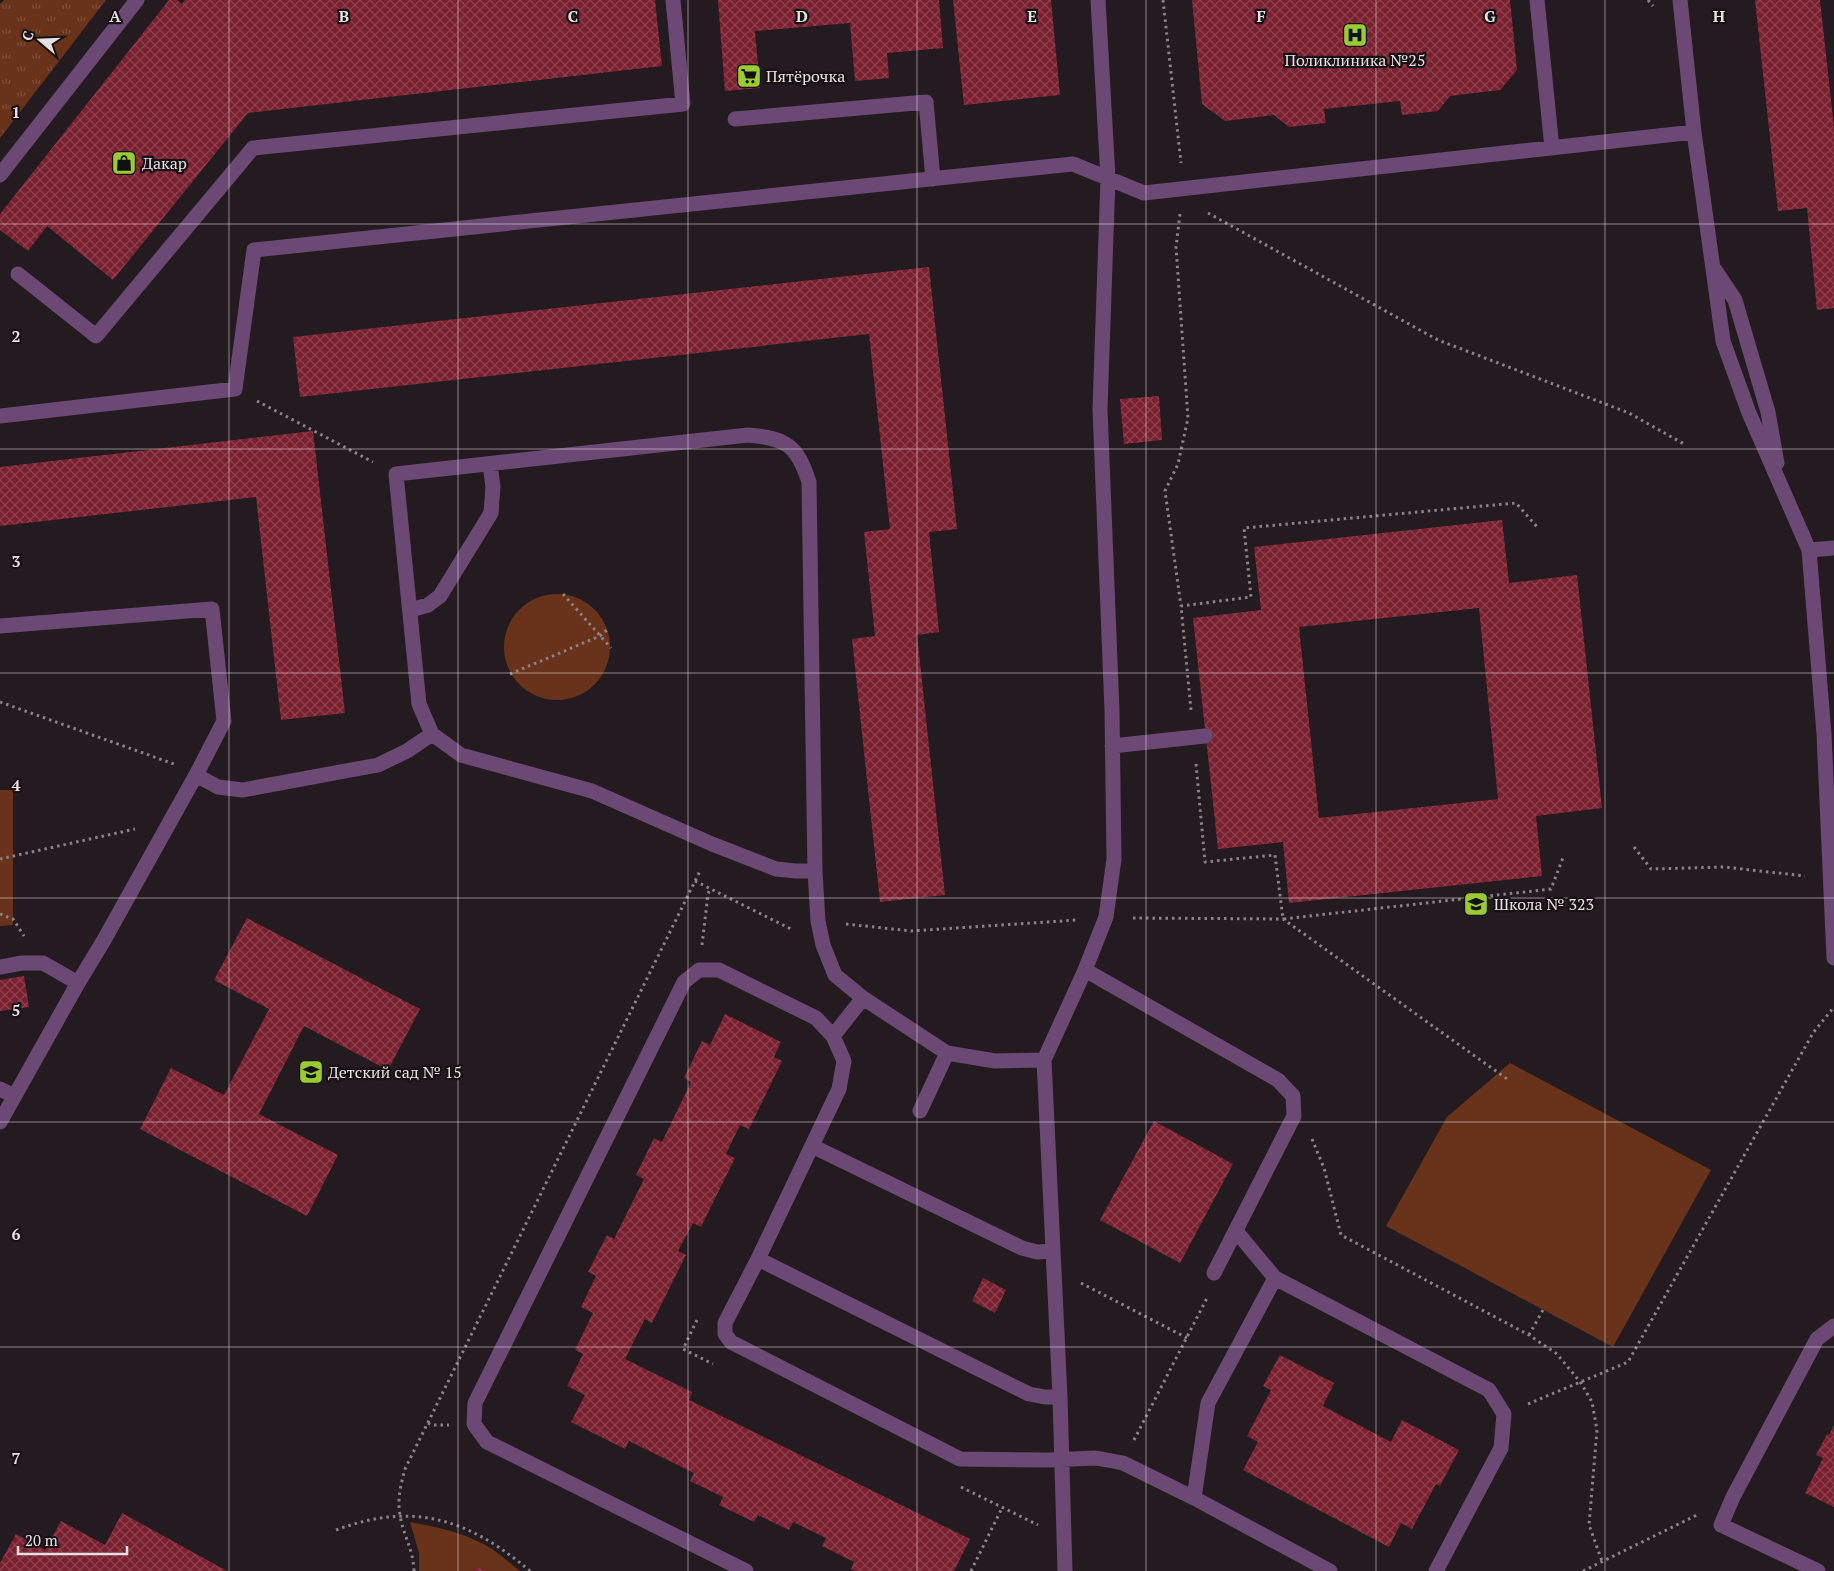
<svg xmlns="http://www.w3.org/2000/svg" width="1834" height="1571" font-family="'PT Serif',serif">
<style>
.grass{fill:url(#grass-tufts)}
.park{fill:#69321a}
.building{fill:url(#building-cross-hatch);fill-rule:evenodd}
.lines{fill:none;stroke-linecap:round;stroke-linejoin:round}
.path{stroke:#8a8387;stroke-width:3;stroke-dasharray:2.5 4;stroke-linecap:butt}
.minor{stroke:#6c4875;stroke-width:15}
.grid{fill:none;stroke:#e6e0e3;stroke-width:1;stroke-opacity:0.55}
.labels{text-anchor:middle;stroke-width:4.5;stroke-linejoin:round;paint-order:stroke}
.poi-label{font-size:16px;fill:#e6e0e3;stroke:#191215;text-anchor:start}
.grid-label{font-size:16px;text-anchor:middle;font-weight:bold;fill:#e6e0e3;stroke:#191215;stroke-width:4.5;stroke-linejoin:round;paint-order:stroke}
</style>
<defs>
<pattern id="grass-tufts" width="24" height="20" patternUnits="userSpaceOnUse" patternTransform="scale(1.25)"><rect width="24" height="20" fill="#69321a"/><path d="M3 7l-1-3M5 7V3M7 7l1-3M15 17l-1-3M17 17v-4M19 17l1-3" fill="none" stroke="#7e4f3b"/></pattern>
<pattern id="building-cross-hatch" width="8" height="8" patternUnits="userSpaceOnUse" patternTransform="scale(1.25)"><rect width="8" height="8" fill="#7a2030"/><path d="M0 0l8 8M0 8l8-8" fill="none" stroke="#8d404e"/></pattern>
</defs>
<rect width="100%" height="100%" fill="#231b1f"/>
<path class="grass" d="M4,0H106L0,138V4Z"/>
<path class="park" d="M504 647a53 53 0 1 1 106 0a53 53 0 1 1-106 0Z
M0,790H13V925L0,926Z
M1510,1063L1711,1170L1613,1347L1386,1226L1447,1117Z
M410,1522C439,1527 468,1534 492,1549C502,1556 511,1564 520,1571H419V1553Z"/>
<path class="building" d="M169,0H177L182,4L185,0H655L662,66L248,113L113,280L47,226L28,251L0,230V214Z
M718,0H939L943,48L887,53L889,78L855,81L850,23L755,31L760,88L725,91Z
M953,0H1051L1060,95L964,105Z
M1192,0H1510L1517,70L1500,90L1450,96L1438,111L1402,115L1400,101L1324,109L1326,123L1289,127L1274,115L1225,121L1202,104Z
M1755,0H1820L1834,128V308L1817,310L1807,208L1778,211Z
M929,267L957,529L929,532L939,632L917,635L945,895L880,902L852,639L875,636L864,532L890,529L869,334L300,397L293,337Z
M1159,396L1162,440L1124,444L1120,399Z
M313,431L345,713L281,720L256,497L0,526V467Z
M1502,520L1509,583L1577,575L1602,808L1536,816L1542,876L1289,903L1283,842L1218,849L1193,618L1261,610L1254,547ZM1479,608L1498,799L1319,818L1299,627Z
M247,918L420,1009L388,1070L304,1026L259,1114L338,1155L307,1216L140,1129L171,1068L224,1095L269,1009L214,980Z
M24,976L29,1007L0,1011V980Z
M725,1014L781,1042L774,1057L782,1061L749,1129L740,1125L726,1154L735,1158L701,1227L693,1223L678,1251L686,1255L652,1323L645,1319L625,1359L692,1392L689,1400L970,1539L954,1571H854L851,1569L854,1562L822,1546L826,1538L793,1522L789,1530L758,1515L754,1522L719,1505L723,1497L690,1481L694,1473L629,1441L625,1449L571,1422L585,1395L567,1386L583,1354L575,1350L593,1313L581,1307L596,1276L588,1272L607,1235L614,1239L644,1179L636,1175L654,1138L662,1142L691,1082L684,1078L702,1041L710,1045Z
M1154,1121L1233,1164L1180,1263L1100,1220Z
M983,1278L1006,1290L995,1313L972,1301Z
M1280,1355L1334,1383L1323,1406L1391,1442L1402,1420L1459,1450L1440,1486L1436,1484L1412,1529L1401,1523L1389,1547L1243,1470L1258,1442L1247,1436L1271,1390L1263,1386Z
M1834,1425V1507L1805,1493L1823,1458L1816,1455L1827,1434L1829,1435Z
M122,1513L227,1571H0V1563L16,1534L45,1550L61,1521L105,1545Z
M474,1567L485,1570V1571H473Z"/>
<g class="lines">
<path class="path" d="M1163,0L1181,163
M1648,0L1653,6
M1208,213L1438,340L1629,413L1684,444
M1180,214L1176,247L1188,418L1178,464L1165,491L1181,606
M257,401L373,462
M563,594L611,648
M510,674L600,636L608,629
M0,702L174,764
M1191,710L1181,606L1251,597L1244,528L1516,503L1538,528
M1196,764L1205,862L1275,855L1283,919L1551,889L1564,855
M1634,847L1651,869L1724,867L1805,876
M0,859L135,829
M695,881L793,930
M0,914L13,919L24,936
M1133,918L1283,919L1507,1079
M846,924L911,931L1077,920
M702,945L708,894L710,889
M1312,1139L1324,1168L1341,1235L1529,1335L1557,1354L1581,1383L1592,1402L1597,1430L1589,1525L1602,1561
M1081,1283L1187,1338
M697,1320L683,1349L713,1364
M1529,1335L1543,1310
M1528,1404L1628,1362L1813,1033L1834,1007
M428,1423L432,1425H449
M1134,1440L1207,1298
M961,1487L1038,1525
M336,1530C413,1501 469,1519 530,1571
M414,1571C413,1548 403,1535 400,1515C397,1499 401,1484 405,1469L701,869
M971,1571L1002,1508
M1583,1571L1697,1515"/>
<path class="minor" d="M1537,0L1552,148
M1680,0L1694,132L1723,341L1749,413L1809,550L1824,734L1834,958
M735,119L926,102L933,179
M0,175L137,0
M1715,270L1735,300L1768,412L1777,463
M18,274L96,336L253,148L683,104L673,0
M0,416L235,389L254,250L1073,164L1144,193L1694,132
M1809,550L1834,548
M411,610L428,605L440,596L491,513L493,487L490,464
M0,626L212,609L224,721L196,775
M432,734L419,704L396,474L748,435C786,438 797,445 809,482L815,871
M1112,746L1205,736
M0,967L22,963H43L78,983
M1085,970L1278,1080L1293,1096L1294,1116L1214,1273
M833,1036L863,998
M0,1089L14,1096
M920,1111L947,1053
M0,1122L78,983L104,940L196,775L218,787L243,790L378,765L407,751L432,734L461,755L592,791L712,844L776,869L796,871H815L818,921L823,945L835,975L863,998L947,1053L995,1061L1044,1060
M812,1146L1022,1248L1037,1252L1053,1251
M758,1259L1029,1394L1045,1397H1060
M1275,1278L1489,1390L1504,1414L1501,1448L1436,1571
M1194,1498L1208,1403L1275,1278L1236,1231
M746,1571L487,1442L474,1424L475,1403L684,982L699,970H719L816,1018L833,1036L844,1061L839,1089L758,1259L725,1323V1334L731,1342L960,1459L1048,1460L1096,1458L1123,1463L1194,1498L1330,1571
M1065,1571L1060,1397L1044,1060L1085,970L1106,917L1114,859L1112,711L1100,409L1108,178L1098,0
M1818,1571L1721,1525L1733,1497L1817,1339L1834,1326"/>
</g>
<path class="grid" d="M229,0V1571M458,0V1571M688,0V1571M917,0V1571M1146,0V1571M1376,0V1571M1605,0V1571M0,224H1834M0,449H1834M0,673H1834M0,898H1834M0,1122H1834M0,1347H1834"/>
<defs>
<symbol id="hospital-square" viewBox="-11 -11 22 22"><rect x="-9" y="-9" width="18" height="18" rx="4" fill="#9bcb32" stroke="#191215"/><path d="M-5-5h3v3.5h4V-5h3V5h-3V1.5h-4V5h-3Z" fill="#111"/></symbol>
<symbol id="supermarket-square" viewBox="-11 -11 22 22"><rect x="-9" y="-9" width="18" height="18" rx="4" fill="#9bcb32" stroke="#191215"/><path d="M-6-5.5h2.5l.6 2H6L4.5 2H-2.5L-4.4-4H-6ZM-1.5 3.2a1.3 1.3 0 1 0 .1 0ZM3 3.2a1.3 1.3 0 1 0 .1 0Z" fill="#111"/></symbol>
<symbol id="shop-square" viewBox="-11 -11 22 22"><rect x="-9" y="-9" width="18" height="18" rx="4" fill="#9bcb32" stroke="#191215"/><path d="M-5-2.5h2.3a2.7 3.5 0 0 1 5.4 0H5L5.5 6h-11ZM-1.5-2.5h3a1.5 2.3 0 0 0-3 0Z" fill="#111"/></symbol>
<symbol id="school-square" viewBox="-11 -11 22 22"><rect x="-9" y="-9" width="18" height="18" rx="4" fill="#9bcb32" stroke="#191215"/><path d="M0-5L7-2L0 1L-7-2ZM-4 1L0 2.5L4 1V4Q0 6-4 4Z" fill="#111"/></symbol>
</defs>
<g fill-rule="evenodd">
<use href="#hospital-square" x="1341" y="21" width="28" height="28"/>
<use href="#supermarket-square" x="735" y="62" width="28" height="28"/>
<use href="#shop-square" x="110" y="149" width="28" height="28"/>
<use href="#school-square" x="1462" y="890" width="28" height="28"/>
<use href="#school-square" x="297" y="1058" width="28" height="28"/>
</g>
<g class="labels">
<g class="poi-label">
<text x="1355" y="66" text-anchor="middle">Поликлиника №25</text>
<text x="766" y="82">Пятёрочка</text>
<text x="142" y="169">Дакар</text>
<text x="1494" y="910">Школа № 323</text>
<text x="328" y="1078">Детский сад № 15</text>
</g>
</g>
<g class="grid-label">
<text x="115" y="22">A</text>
<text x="344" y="22">B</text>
<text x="573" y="22">C</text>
<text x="802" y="22">D</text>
<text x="1032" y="22">E</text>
<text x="1261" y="22">F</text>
<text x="1490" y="22">G</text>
<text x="1719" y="22">H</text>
<text x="16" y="118">1</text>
<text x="16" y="342">2</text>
<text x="16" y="567">3</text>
<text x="16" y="791">4</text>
<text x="16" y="1016">5</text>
<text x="16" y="1240">6</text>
<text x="16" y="1464">7</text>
</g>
<g transform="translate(40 40) rotate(289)" stroke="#191215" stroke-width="4" paint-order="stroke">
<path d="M0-4L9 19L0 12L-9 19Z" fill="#e6e0e3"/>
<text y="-8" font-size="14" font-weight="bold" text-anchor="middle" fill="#e6e0e3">С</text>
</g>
<path d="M18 1546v8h109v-8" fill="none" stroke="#e6e0e3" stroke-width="2.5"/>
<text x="25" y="1546" font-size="15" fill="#e6e0e3" stroke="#191215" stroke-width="4" paint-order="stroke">20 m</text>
</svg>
